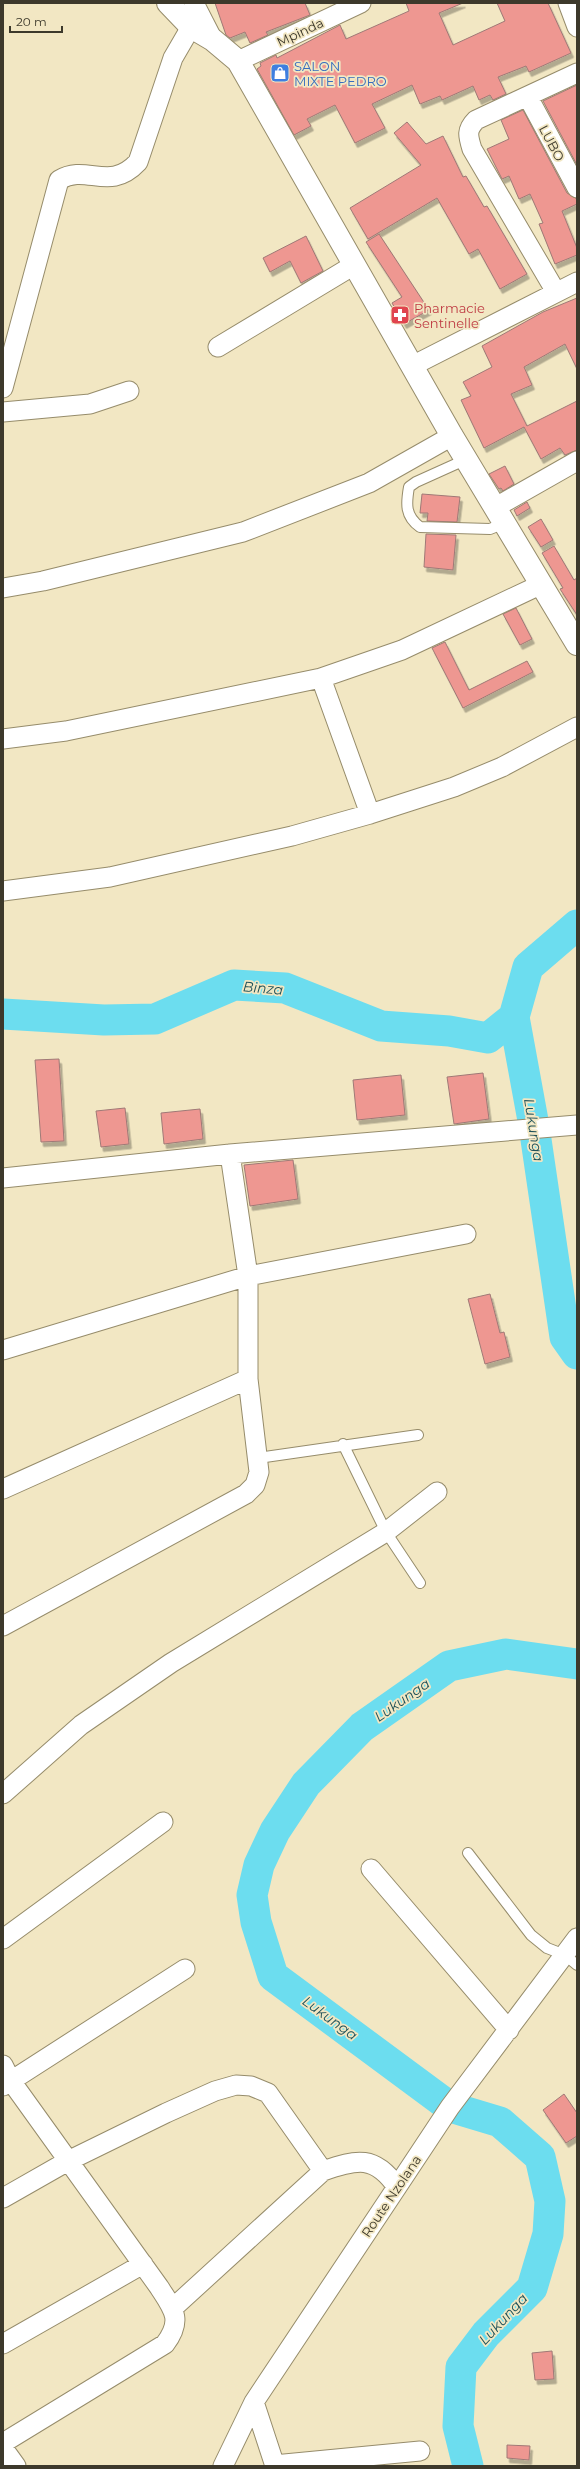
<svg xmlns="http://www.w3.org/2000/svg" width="580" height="2469" font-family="Montserrat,sans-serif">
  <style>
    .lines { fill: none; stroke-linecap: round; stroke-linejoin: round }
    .river { stroke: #6cddef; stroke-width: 31 }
    .building { fill: #ee9791; stroke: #9f7976; filter: url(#shadow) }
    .service-casing { stroke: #968c6b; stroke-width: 12 }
    .minor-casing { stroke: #968c6b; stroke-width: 21 }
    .tertiary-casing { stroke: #968c6b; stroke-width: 24 }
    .service { stroke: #fff; stroke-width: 10 }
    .minor { stroke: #fff; stroke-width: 19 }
    .tertiary { stroke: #fff; stroke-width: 22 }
    .labels { text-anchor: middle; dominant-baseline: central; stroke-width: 3.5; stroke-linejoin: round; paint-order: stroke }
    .street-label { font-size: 13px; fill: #3d392b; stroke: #f2e7c3 }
    .shop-label { font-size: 13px; fill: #366cbe; stroke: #f2e7c3; text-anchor: start }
    .health-label { font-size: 13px; fill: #be3a42; stroke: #f2e7c3; text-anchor: start }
    .water-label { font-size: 14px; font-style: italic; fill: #1e5058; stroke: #f2e7c3 }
  </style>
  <defs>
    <filter id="shadow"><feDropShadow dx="2.5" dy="4.5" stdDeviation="0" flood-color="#0004"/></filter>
  </defs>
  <rect width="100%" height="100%" fill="#f2e7c3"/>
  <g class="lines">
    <path class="river" d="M577,925L528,967L514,1017L534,1126L565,1337L577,1354
      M3,1014L104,1020L155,1019L234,985L285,988L381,1026L449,1031L488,1038L514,1017
      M468,2466L458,2426L461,2367L486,2334L532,2288L548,2234L550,2201L540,2157L500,2122L450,2107L273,1976L256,1922L252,1895L259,1865L275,1831L306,1784L362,1727L449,1666L506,1654L577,1664"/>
  </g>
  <path class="building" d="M215,3H305L310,15L266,32L268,35L250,43L245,32L230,38L226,35Z
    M406,3H463L439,13L453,45L505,21L497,3H548L571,53L529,72L526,66L498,77L506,94L493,100L490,95L479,100L473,86L442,100L440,96L420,104L412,85L372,104L385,128L355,143L335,105L307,119L311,126L294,135L257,69L261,66L260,63L276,55L277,58L340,25L346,39L409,11Z
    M577,85V165L543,101Z
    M523,110L567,193L577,199V204L562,211L577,248V255L555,264L539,224L543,223L530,194L519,199L509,176L502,179L487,149L509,139L501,120Z
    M407,122L426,144L443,136L463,177L466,176L484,207L487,206L527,274L500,289L478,249L469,254L437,198L368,239L350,208L421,165L394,133Z
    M379,234L429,310L404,324L392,303L402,297L366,242Z
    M306,236L323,271L301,283L290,261L270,272L263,258Z
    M577,298V369L565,344L524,367L532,385L511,394L527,426L577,401V450L565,455L560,448L541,459L524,427L484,448L461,400L471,396L463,382L492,367L482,346L543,312Z
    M505,466L514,484L503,491L501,488L499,489L489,474Z
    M422,494L460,497L457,522L427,521L428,513H420Z
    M527,502L530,508L517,516L514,510Z
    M541,519L553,540L541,547L528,527Z
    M426,534L456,535L453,570L424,567Z
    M554,546L574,580L577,578V615L560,589L563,588L542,553Z
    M516,608L532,639L520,645L503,614Z
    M445,642L469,690L527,661L533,672L463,708L432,648Z
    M59,1059L64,1141L41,1142L35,1060Z
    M483,1073L489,1119L454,1124L447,1077Z
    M401,1075L405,1115L357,1120L353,1080Z
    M125,1108L129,1144L101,1147L96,1111Z
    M200,1109L203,1139L164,1144L161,1113Z
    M293,1160L298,1199L250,1206L244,1165Z
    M490,1294L500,1333L504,1332L510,1357L485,1364L468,1299Z
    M564,2094L577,2113V2136L566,2143L543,2110Z
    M552,2351L554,2379L535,2380L532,2353Z
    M507,2445L530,2446L529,2460L507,2458Z"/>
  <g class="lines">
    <g class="service-casing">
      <path id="service" d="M467,459L416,482L409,487C406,504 405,516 420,527L490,529L505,523
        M343,1444L386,1532L420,1583
        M258,1458L418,1435
        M468,1853L531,1935L547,1948L565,1955L577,1965"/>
    </g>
    <g class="minor-casing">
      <path id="minor" d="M194,3L213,40
        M568,3L577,27
        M238,61L361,3
        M528,97L577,188
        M556,292L472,149C468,136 466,130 476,120L577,73
        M218,347L354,265
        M412,366L577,282
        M3,388L59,180C87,163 109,193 138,162L173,58L191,27
        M3,412L90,404L129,391
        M496,507L577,461
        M3,588L43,581L243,532L369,483L452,436
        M321,678L370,814
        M3,739L66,731L321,678L402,650L542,584
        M3,891L110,877L292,836L370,814L454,787L502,767L577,727
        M3,1178L230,1154L577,1125
        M3,1350L248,1276L466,1234
        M3,1489L248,1379
        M3,1626L246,1494L255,1485L259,1472L248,1379V1276L230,1154
        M3,1794L81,1725L171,1663L386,1532L437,1492
        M371,1869L509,2030
        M3,1939L163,1822
        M3,2065L11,2081L159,2287C174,2310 183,2320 165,2344L3,2443
        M3,2086L185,1969
        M3,2198L68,2161L166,2113L215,2091L236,2085L251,2086L268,2093L323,2171
        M173,2308L323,2171C357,2159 375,2155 397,2187
        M3,2344L143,2264
        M254,2402L275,2466
        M3,2448L16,2466
        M274,2465L420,2451
        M223,2466L254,2402L397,2187L450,2107L577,1938"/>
    </g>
    <g class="tertiary-casing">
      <path id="tertiary" d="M168,3L191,27L213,40L238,61L452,436L577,644"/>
    </g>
    <use href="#service" class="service"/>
    <use href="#minor" class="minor"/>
    <use href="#tertiary" class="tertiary"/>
  </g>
  <defs>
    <g id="shop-square" transform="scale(1)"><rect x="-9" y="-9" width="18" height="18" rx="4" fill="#3f7fe0" stroke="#f2e7c3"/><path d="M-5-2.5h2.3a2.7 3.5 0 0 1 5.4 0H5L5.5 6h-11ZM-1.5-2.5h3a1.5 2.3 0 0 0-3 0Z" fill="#fff"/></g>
    <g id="pharmacy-square" transform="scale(1)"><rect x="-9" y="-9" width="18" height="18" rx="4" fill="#e0444e" stroke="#f2e7c3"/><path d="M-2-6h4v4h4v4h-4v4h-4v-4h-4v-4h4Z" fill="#fff"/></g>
  </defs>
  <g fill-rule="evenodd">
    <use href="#shop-square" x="280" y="73"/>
    <use href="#pharmacy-square" x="400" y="315"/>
  </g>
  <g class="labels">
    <g class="street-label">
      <text transform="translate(300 32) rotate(-25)">Mpinda</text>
      <text transform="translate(552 143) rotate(62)">LUBO</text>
      <text transform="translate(391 2196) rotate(-56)">Route Nzolana</text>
    </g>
    <g class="shop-label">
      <text x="294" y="66">SALON<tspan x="294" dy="15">MIXTE PEDRO</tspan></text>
    </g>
    <g class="health-label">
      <text x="414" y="308">Pharmacie<tspan x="414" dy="15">Sentinelle</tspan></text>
    </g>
    <g class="water-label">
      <text transform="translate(263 988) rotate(5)">Binza</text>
      <text transform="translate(534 1130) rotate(81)">Lukunga</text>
      <text transform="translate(402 1700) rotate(-35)">Lukunga</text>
      <text transform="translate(330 2018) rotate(36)">Lukunga</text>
      <text transform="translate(503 2319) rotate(-47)">Lukunga</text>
    </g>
  </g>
  <rect width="580" height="2469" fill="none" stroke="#3d392b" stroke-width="8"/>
  <path d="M10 26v6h52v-6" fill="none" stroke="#3d392b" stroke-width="2"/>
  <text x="16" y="26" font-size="12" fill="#3d392b" stroke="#f2e7c3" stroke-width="3" paint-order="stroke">20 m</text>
</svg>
